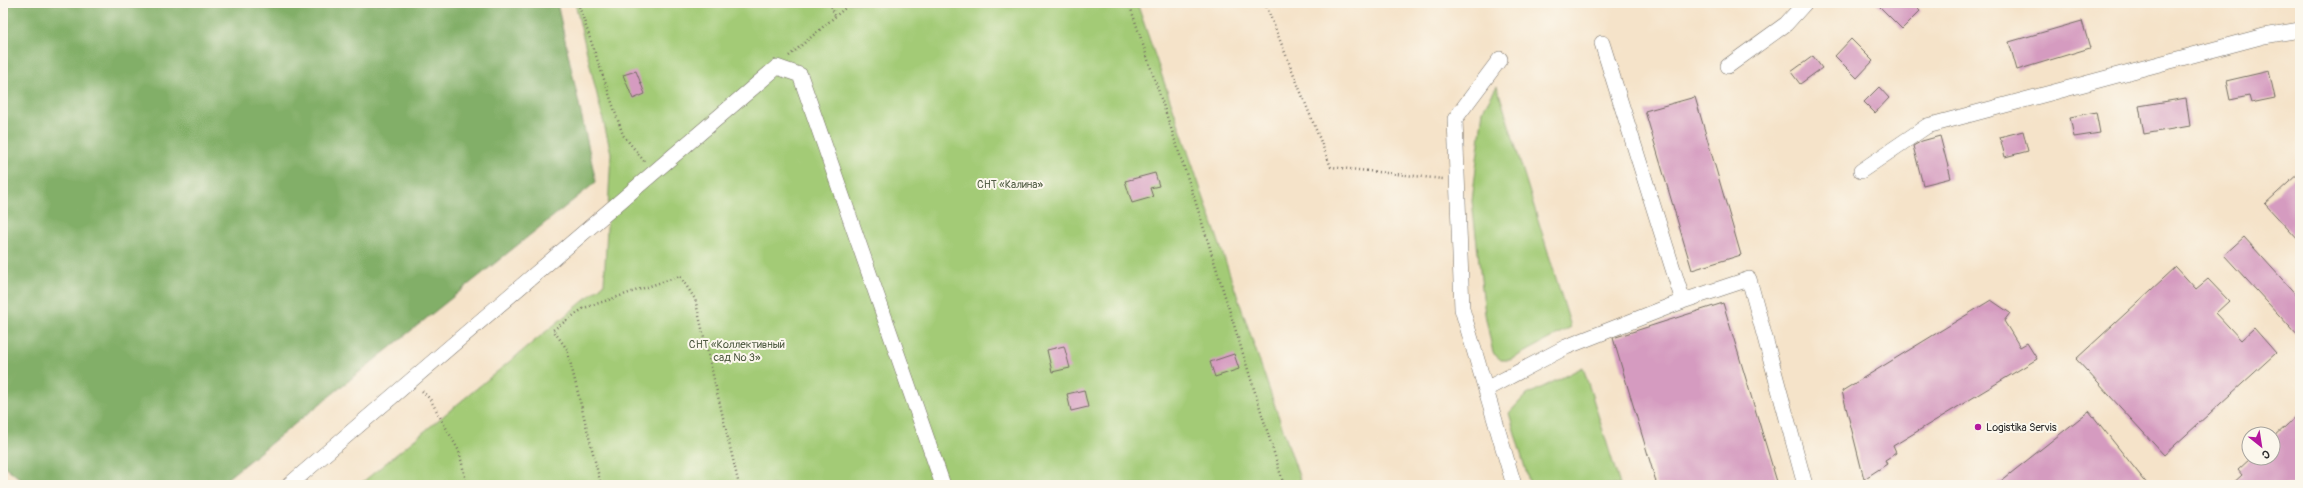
<svg xmlns="http://www.w3.org/2000/svg" width="2303" height="488" font-family="Pangolin,sans-serif">
  <style>
    .green { fill: #a3cb76; stroke: #677b50 }
    .forest { fill: #82af67; stroke: #566d49 }
    .building { fill: #d59bc0 }
    .lines { fill: none; stroke-linecap: round; stroke-linejoin: round }
    .minor-casing { stroke: #726b62; stroke-width: 16 }
    .path { stroke: #726b62; stroke-width: 2.5; stroke-dasharray: 1 3; stroke-linecap: butt }
    .minor { stroke: #fff; stroke-width: 15 }
    .poi-dot { fill: #b5179e; stroke: #fbf7ec; stroke-width: 1.5 }
    .labels { text-anchor: middle; dominant-baseline: central; stroke-width: 4; stroke-linejoin: round; paint-order: stroke }
    .park-label { font-size: 11px; fill: #4f5b42; stroke: #fbf7ec }
    .poi-label { font-size: 11px; fill: #2b2b2b; stroke: #fbf7ec; text-anchor: start }
  </style>
  <rect width="100%" height="100%" fill="#fbf7ec"/>
  <filter id="ink" filterUnits="userSpaceOnUse"><feTurbulence type="fractalNoise" baseFrequency=".025" numOctaves="2"/><feDisplacementMap in="SourceGraphic" scale="8" xChannelSelector="R" yChannelSelector="G"/><feConvolveMatrix kernelMatrix="1 2 1 2 8 2 1 2 1" color-interpolation-filters="sRGB"/></filter>
  <filter id="wash" filterUnits="userSpaceOnUse"><feTurbulence type="fractalNoise" baseFrequency=".012" numOctaves="4" result="noise"/><feDisplacementMap in="SourceGraphic" scale="16" xChannelSelector="R" yChannelSelector="G"/><feGaussianBlur stdDeviation="0.9" result="paint"/><feColorMatrix in="noise" values="0 0 0 0 0 0 0 0 0 0 0 0 0 0 0 0 0 1.4 0 .05"/><feComposite in="paint" operator="in"/></filter>
  <g filter="url(#wash)">
    <rect width="100%" height="100%" fill="#f5e3c9"/>
    <path class="green" d="M575,3H1137L1302,485H359L604,284L611,153Z
      M1497,86L1571,327L1510,360H1501L1493,353L1485,314L1472,201L1483,110Z
      M1583,367L1620,485H1530L1509,413L1525,396Z"/>
    <path class="forest" d="M3,3H557L596,182L219,485H28L3,465Z"/>
    <g id="blocks">
      <path class="building" d="M1876,3H1912L1920,11L1902,29Z
        M2082,21L2090,48L2017,70L2009,42Z
        M1851,39L1873,61L1857,78L1835,56Z
        M1813,56L1822,68L1800,84L1791,72Z
        M636,71L645,94L633,99L623,75Z
        M2269,71L2275,98L2251,103L2249,96L2230,100L2226,81Z
        M1879,87L1889,98L1875,113L1864,102Z
        M1695,97L1741,255L1692,270L1645,111Z
        M2186,98L2190,126L2144,134L2139,106Z
        M2096,112L2100,133L2074,137L2070,117Z
        M2023,131L2028,151L2005,157L2000,137Z
        M1940,136L1951,178L1923,185L1913,146L1922,141Z
        M2300,172V242L2265,204Z
        M1155,173L1159,186L1150,188L1153,197L1132,203L1125,181Z
        M2244,237L2300,299V338L2224,255Z
        M2176,267L2196,289L2208,279L2229,301L2216,313L2241,340L2254,328L2276,353L2164,455L2076,359Z
        M1991,300L2010,313L2004,321L2020,347L2027,343L2037,359L1893,446L1896,453L1885,460L1887,464L1864,479L1842,391Z
        M1723,303L1778,485H1657L1613,338Z
        M1064,346L1070,368L1052,372L1047,350Z
        M1234,354L1239,369L1215,377L1210,362Z
        M1084,390L1088,407L1071,411L1067,394Z
        M2089,411L2148,485H1996Z
        M2300,413V485H2231L2242,475L2238,470L2251,458H2273V438Z"/>
    </g>
  </g>
  <g filter="url(#ink)">
    <use href="#blocks" fill-opacity="0" stroke="#726b62" stroke-width="1"/>
    <g class="lines">
      <g class="minor-casing">
        <path id="minor" d="M1602,43L1683,301L1749,279L1805,485
          M1500,59L1455,119L1462,309L1514,485
          M1728,66L1786,24L1805,3
          M1861,171L1927,126L2264,36L2300,30
          M1486,389L1566,347L1683,301
          M289,485L777,67L800,75L943,485"/>
      </g>
      <path class="path" d="M578,3L623,135L644,161
        M830,3L835,16
        M1129,3L1194,197L1284,485
        M1265,3L1331,167L1443,179
        M789,56L851,3
        M422,391L430,399L459,451L467,485
        M601,485L567,349L553,330L584,308L680,276L695,299L739,485"/>
      <use href="#minor" class="minor"/>
    </g>
  </g>
  <circle class="poi-dot" cx="1978" cy="427" r="4"/>
  <g class="labels">
    <g class="park-label">
      <text x="1010" y="184">СНТ «Калина»</text>
      <text x="737" y="344">СНТ «Коллективный<tspan x="737" dy="13">сад № 3»</tspan></text>
    </g>
    <g class="poi-label">
      <text x="1986" y="427">Logistika Servis</text>
    </g>
  </g>
  <rect width="2303" height="488" fill="none" stroke="#fbf7ec" stroke-width="16"/>
  <g transform="translate(2261 446) rotate(150)"><circle r="19" fill="#fbf7ec" stroke="#a8a59f"/>
  <path d="M0-3L7 15L0 10L-7 15Z" fill="#b5179e"/>
  <text y="-6" font-size="11" font-weight="bold" text-anchor="middle" fill="#2b2b2b">С</text>
  </g>
</svg>
